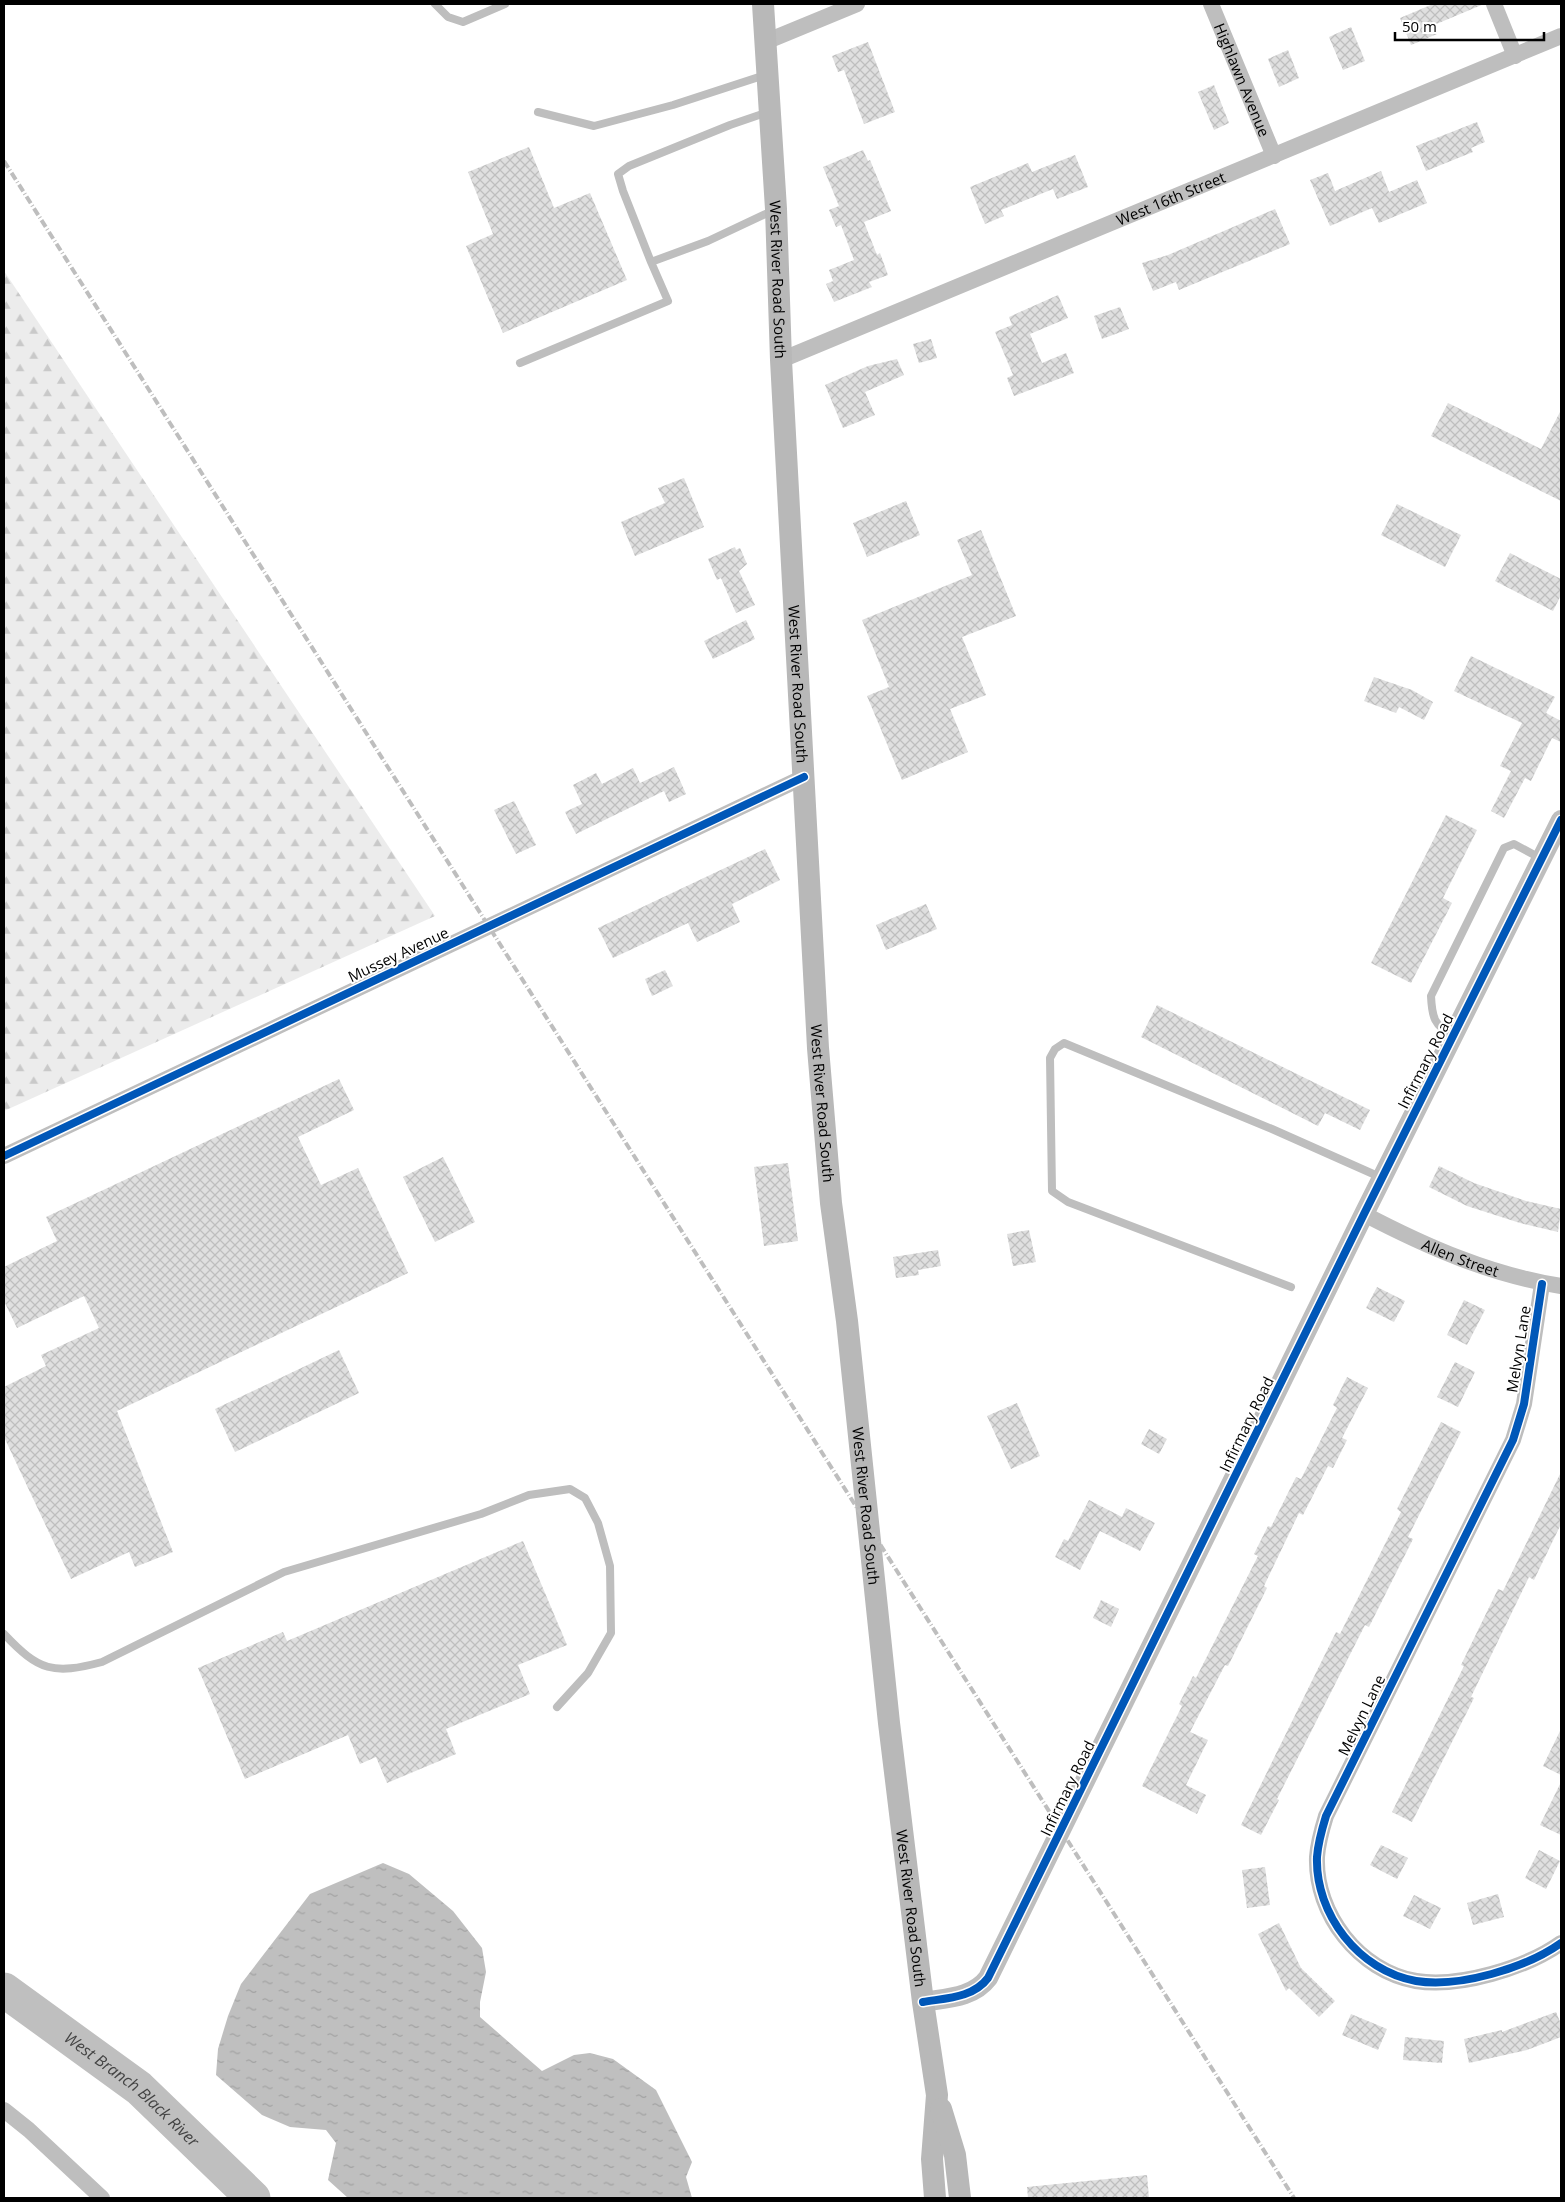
<svg xmlns="http://www.w3.org/2000/svg" width="1565" height="2202" font-family="'Open Sans',sans-serif">
  <style>
    .forest { fill: url(#forest-firs) }
    .water { fill: url(#water-ripples) }
    .lines { fill: none; stroke-linecap: round; stroke-linejoin: round }
    .river { stroke: #bfbfbf; stroke-width: 35 }
    .building { fill: url(#building-cross-hatch) }
    .service { stroke: #bebebe; stroke-width: 8 }
    .minor { stroke: #bebebe; stroke-width: 16 }
    .tertiary { stroke: #bebebe; stroke-width: 20 }
    .secondary { stroke: #b8b8b8; stroke-width: 22 }
    .rail { stroke: #bebebe; stroke-width: 4; stroke-dasharray: 8 2.5 1 2.5; stroke-linecap: butt }
    .cycleway-casing { stroke: #fff; stroke-width: 11 }
    .cycleway { stroke: #0057b8; stroke-width: 8 }
    .labels { text-anchor: middle; dominant-baseline: central; stroke-width: 4; stroke-linejoin: round; paint-order: stroke }
    .street-label { font-size: 15px; fill: #000; stroke: #fff }
    .water-label { font-size: 16px; font-style: italic; fill: #444; stroke: #fff }
  </style>
  <defs>
    <pattern id="forest-firs" width="22" height="20" patternUnits="userSpaceOnUse" patternTransform="scale(1.25)"><rect width="22" height="20" fill="#ececec"/><path d="M5 1l3.5 6h-7zM16 11l3.5 6h-7z" fill="#c9c9c9"/></pattern>
    <pattern id="water-ripples" width="26" height="14" patternUnits="userSpaceOnUse" patternTransform="scale(1.25)"><rect width="26" height="14" fill="#bfbfbf"/><path d="M2 4q2-2 4 0t4 0M15 11q2-2 4 0t4 0" fill="none" stroke="#a2a2a2"/></pattern>
    <pattern id="building-cross-hatch" width="8" height="8" patternUnits="userSpaceOnUse" patternTransform="scale(1.25)"><rect width="8" height="8" fill="#dfdfdf"/><path d="M0 0l8 8M0 8l8-8" fill="none" stroke="#bebebe"/></pattern>
  </defs>
  <rect width="100%" height="100%" fill="#fff"/>
  <path class="forest" d="M4,271L435,916L4,1111Z"/>
  <path class="water" d="M383,1863L409,1874L453,1911L482,1948L486,1972L480,2002V2017L542,2071L574,2055L590,2053L613,2059L656,2090L692,2162L686,2177L692,2198H348L328,2180L336,2143L326,2130L290,2127L262,2115L216,2075L218,2049L228,2016L241,1984L310,1894Z"/>
  <g class="lines">
    <path class="river" id="s1" d="M4,1990L139,2088L253,2198"/>
  </g>
  <path class="building" d="M1433,4H1484L1434,25L1437,34L1411,45L1400,18Z
    M1351,27L1365,61L1343,70L1329,37Z
    M868,42L895,112L864,124L844,70L838,72L832,56Z
    M1288,50L1299,78L1279,87L1268,59Z
    M1214,85L1229,123L1214,130L1198,92Z
    M1477,122L1485,142L1471,148L1473,152L1426,171L1416,146Z
    M529,147L554,208L590,193L627,280L503,333L466,246L493,234L468,172Z
    M863,150L868,161L870,160L891,211L864,222L877,255L880,253L888,275L869,282L872,287L834,302L826,284L833,281L829,270L854,260L841,225L836,227L829,210L839,206L823,167Z
    M1075,155L1088,187L1057,199L1053,189L1001,210L1004,216L985,224L970,187L1028,163L1032,172Z
    M1381,171L1389,192L1417,180L1427,203L1379,223L1372,208L1330,226L1310,180L1328,173L1335,191Z
    M1275,209L1290,244L1179,290L1176,282L1153,291L1142,263L1168,255Z
    M1058,295L1068,318L1030,334L1042,363L1066,353L1074,373L1014,396L1007,378L1013,375L995,332L1012,325L1009,317Z
    M1120,307L1129,329L1102,339L1094,316Z
    M931,339L937,358L919,363L913,344Z
    M897,359L904,375L865,392L875,415L843,428L825,385L868,366Z
    M1448,403L1541,449L1561,410V501L1431,436Z
    M684,478L704,527L635,556L621,522L665,503L658,488Z
    M906,501L920,535L867,557L853,523Z
    M1397,504L1461,535L1445,567L1381,535Z
    M981,530L1016,616L962,637L986,695L950,709L968,752L902,780L867,696L889,687L862,620L972,575L957,540Z
    M735,547L736,550L740,548L747,564L739,571L755,605L736,613L721,578L717,580L708,559Z
    M1510,553L1561,579V595L1553,611L1495,581Z
    M746,620L755,639L713,659L704,641Z
    M1471,656L1555,697L1546,713L1561,721V742L1552,738L1531,781L1525,778L1504,818L1491,811L1511,771L1500,766L1522,723L1454,691Z
    M1374,677L1412,690L1433,702L1424,720L1399,707L1396,713L1364,701Z
    M674,767L686,794L669,802L664,791L576,834L565,812L582,804L573,785L596,773L602,784L633,768L640,783Z
    M514,801L536,845L516,854L494,810Z
    M1446,815L1477,830L1443,898L1452,903L1411,983L1371,963Z
    M765,849L780,880L732,904L740,922L697,942L688,923L613,958L598,928Z
    M926,904L937,929L886,950L876,925Z
    M665,970L673,986L652,996L645,979Z
    M1157,1005L1370,1110L1360,1130L1325,1113L1318,1126L1141,1037Z
    M339,1079L354,1110L298,1137L321,1185L358,1168L408,1273L117,1411L173,1552L135,1567L129,1552L71,1579L4,1437V1387L46,1366L41,1355L99,1328L84,1296L17,1328L4,1301V1267L57,1241L46,1217Z
    M443,1157L475,1222L435,1242L403,1177Z
    M788,1163L798,1241L764,1246L754,1167Z
    M1439,1166L1474,1183L1526,1201L1561,1209L1558,1232L1520,1223L1467,1206L1429,1187Z
    M1029,1230L1036,1262L1013,1266L1007,1234Z
    M938,1250L941,1266L918,1270L919,1275L896,1278L893,1257Z
    M1377,1287L1405,1301L1394,1322L1366,1308Z
    M1464,1300L1485,1310L1467,1345L1447,1335Z
    M339,1350L359,1393L235,1452L215,1409Z
    M1455,1362L1475,1372L1458,1407L1437,1397Z
    M1347,1377L1368,1388L1342,1438L1347,1440L1333,1468L1328,1466L1303,1515L1299,1513L1264,1586L1267,1588L1228,1666L1225,1665L1190,1732L1208,1740L1186,1785L1206,1795L1197,1814L1142,1786L1182,1706L1179,1704L1193,1676L1196,1678L1258,1556L1254,1554L1268,1526L1271,1527L1296,1477L1301,1479L1337,1408L1333,1405Z
    M1017,1403L1040,1456L1011,1469L987,1416Z
    M1441,1422L1461,1432L1408,1537L1413,1539L1369,1627L1365,1625L1277,1799L1279,1800L1261,1835L1241,1825L1336,1632L1340,1634L1401,1512L1397,1509Z
    M1149,1429L1167,1439L1159,1454L1141,1444Z
    M1561,1472V1524L1534,1580L1529,1577L1471,1697L1474,1698L1412,1822L1392,1812L1464,1666L1461,1665L1498,1589L1503,1591Z
    M1089,1500L1122,1517L1126,1508L1155,1523L1140,1551L1100,1531L1080,1570L1055,1557L1064,1539L1068,1541Z
    M523,1541L567,1645L518,1665L530,1694L446,1729L456,1754L387,1783L376,1757L360,1764L348,1735L245,1779L198,1668L283,1632L287,1641Z
    M1101,1600L1119,1609L1111,1627L1093,1618Z
    M1561,1729V1775L1543,1766Z
    M1561,1782V1835L1540,1825Z
    M1381,1845L1408,1858L1397,1879L1370,1865Z
    M1539,1850L1560,1861L1546,1889L1525,1878Z
    M1265,1867L1270,1905L1247,1908L1242,1870Z
    M1498,1894L1504,1917L1473,1925L1467,1903Z
    M1414,1895L1441,1908L1430,1929L1403,1916Z
    M1279,1923L1301,1968L1335,2001L1319,2017L1289,1988L1286,1991L1258,1934Z
    M1556,2012L1561,2024V2037L1527,2050L1469,2063L1464,2039L1502,2030V2032Z
    M1351,2014L1387,2029L1378,2050L1342,2035Z
    M1405,2037L1444,2041L1442,2063L1403,2060Z
    M1147,2175L1149,2198H1028L1027,2187Z"/>
  <g class="lines">
    <path class="service" d="M435,4L448,17L463,22L505,4
      M538,112L594,126L673,105L765,75
      M651,262L623,191L618,174L629,166L730,125L768,112
      M520,363L668,301L651,262L708,241L774,210
      M1453,1035C1434,1026 1432,1017 1431,996L1504,848L1514,844L1540,858
      M1291,1287L1068,1202L1052,1191L1050,1058L1055,1049L1064,1043L1272,1129L1380,1177
      M4,1634C39,1671 53,1675 102,1662L284,1572L481,1514L529,1495L570,1489L585,1498L598,1523L610,1566L611,1633L588,1673L557,1707"/>
    <g class="minor">
      <path id="s2" d="M1211,4L1274,156"/>
      <path d="M1494,4L1515,56"/>
      <path d="M765,42L857,4"/>
      <path id="s3" d="M781,360L1561,36"/>
      <path d="M4,1156L804,777"/>
      <path id="s4" d="M1364,1214C1427,1247 1491,1275 1561,1286"/>
      <path d="M1542,1284L1524,1404L1513,1440L1326,1816C1322,1829 1318,1843 1317,1857C1315,1914 1359,1971 1416,1981C1459,1988 1526,1968 1561,1943"/>
      <path d="M4,2110L29,2130L102,2198"/>
    </g>
    <path class="tertiary" d="M923,2002C946,1998 973,1998 988,1978L1364,1214L1561,820"/>
    <g class="secondary">
      <path id="s5" d="M763,4L776,209L781,360L818,1048L831,1203L847,1321L889,1723L923,2002L937,2095L932,2159L935,2198"/>
      <path d="M941,2109L955,2155L960,2198"/>
    </g>
    <path class="rail" d="M4,161L1294,2198"/>
    <g class="cycleway-casing">
      <path id="cycleway" d="M4,1156L804,777
        M1542,1284L1524,1404L1513,1440L1326,1816C1322,1829 1318,1843 1317,1857C1315,1914 1359,1971 1416,1981C1459,1988 1526,1968 1561,1943
        M923,2002C946,1998 973,1998 988,1978L1364,1214L1561,820"/>
    </g>
    <use href="#cycleway" class="cycleway"/>
  </g>
  <g class="labels">
    <g class="street-label">
      <text stroke="none"><textPath href="#s2" startOffset="82">Highlawn Avenue</textPath></text>
      <text stroke="none"><textPath href="#s3" startOffset="422">West 16th Street</textPath></text>
      <text stroke="none"><textPath href="#s5" startOffset="276">West River Road South</textPath></text>
      <text stroke="none"><textPath href="#s5" startOffset="681">West River Road South</textPath></text>
      <text transform="translate(398 954) rotate(-25)">Mussey Avenue</text>
      <text transform="translate(1425 1061) rotate(-63)">Infirmary Road</text>
      <text stroke="none"><textPath href="#s5" startOffset="1101">West River Road South</textPath></text>
      <text stroke="none"><textPath href="#s4" startOffset="106">Allen Street</textPath></text>
      <text transform="translate(1518 1349) rotate(-81)">Melvyn Lane</text>
      <text transform="translate(1246 1424) rotate(-64)">Infirmary Road</text>
      <text stroke="none"><textPath href="#s5" startOffset="1506">West River Road South</textPath></text>
      <text transform="translate(1361 1715) rotate(-64)">Melvyn Lane</text>
      <text transform="translate(1067 1788) rotate(-64)">Infirmary Road</text>
      <text stroke="none"><textPath href="#s5" startOffset="1911">West River Road South</textPath></text>
    </g>
    <g class="water-label">
      <text stroke="none"><textPath href="#s1" startOffset="162">West Branch Black River</textPath></text>
    </g>
  </g>
  <rect width="1565" height="2202" fill="none" stroke="#000000" stroke-width="10"/>
  <path d="M1395 32v8h149v-8" fill="none" stroke="#000000" stroke-width="2.5"/>
  <text x="1402" y="32" font-size="15" fill="#000000" stroke="#ffffff" stroke-width="4" paint-order="stroke">50 m</text>
</svg>
